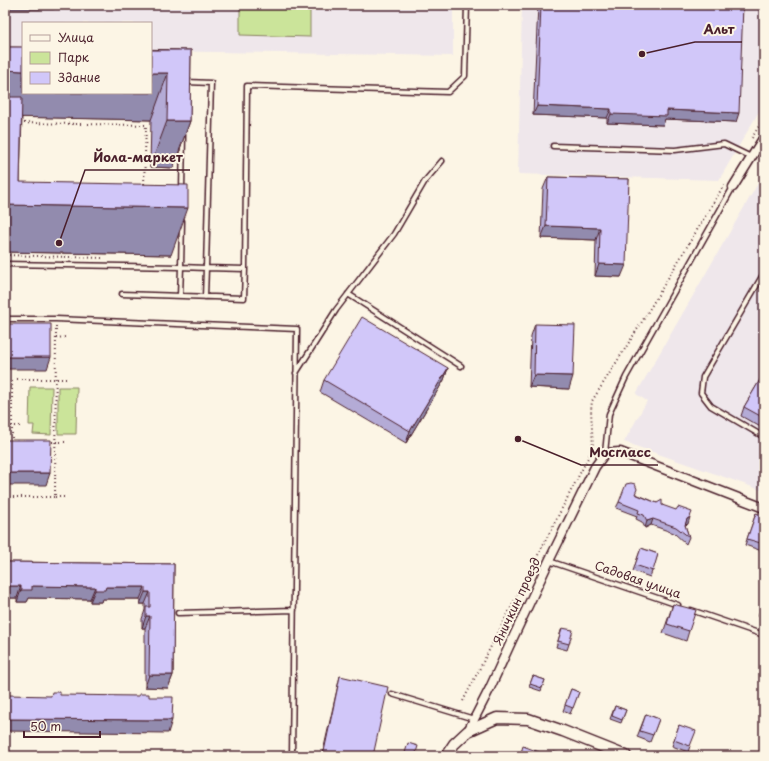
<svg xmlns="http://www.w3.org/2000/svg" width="769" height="761" font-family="'Playpen Sans',sans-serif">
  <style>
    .built { fill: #efe7eb }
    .green { fill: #cbe49a; stroke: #8a8262 }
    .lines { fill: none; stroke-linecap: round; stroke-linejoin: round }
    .service-casing { stroke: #4a1f2b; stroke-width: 7 }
    .minor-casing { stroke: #4a1f2b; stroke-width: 11 }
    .tertiary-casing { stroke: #4a1f2b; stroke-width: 13 }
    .path { stroke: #4a1f2b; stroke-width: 2; stroke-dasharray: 1 3; stroke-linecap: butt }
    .service { stroke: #fcf5e5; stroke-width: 4 }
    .minor { stroke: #fcf5e5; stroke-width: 8 }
    .tertiary { stroke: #fcf5e5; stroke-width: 10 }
    .wall { fill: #b4abd6; stroke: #4a1f2b }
    .shaded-wall { fill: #928bae; stroke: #4a1f2b }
    .building { fill: #d1c7f9; stroke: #4a1f2b }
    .labels { text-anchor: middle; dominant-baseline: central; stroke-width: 4; stroke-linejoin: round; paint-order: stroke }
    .street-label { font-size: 12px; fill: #4a1f2b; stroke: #fcf5e5 }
    .leader { fill: none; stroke: #4a1f2b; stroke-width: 1.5 }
    .callout-dot { fill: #4a1f2b; stroke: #fcf5e5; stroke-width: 1.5 }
    .callout-label { font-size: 13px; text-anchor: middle; font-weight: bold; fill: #4a1f2b; stroke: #fcf5e5; stroke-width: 4; stroke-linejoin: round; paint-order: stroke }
  </style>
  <rect width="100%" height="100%" fill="#fcf5e5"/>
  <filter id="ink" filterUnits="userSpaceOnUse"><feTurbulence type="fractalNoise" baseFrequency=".025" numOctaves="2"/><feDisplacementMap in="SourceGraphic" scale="8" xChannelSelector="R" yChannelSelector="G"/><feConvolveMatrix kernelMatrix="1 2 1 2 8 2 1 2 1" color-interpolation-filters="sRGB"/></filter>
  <g filter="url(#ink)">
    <path class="built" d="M5,5H453V56L151,51V23H23V49L5,48Z
      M522,5H764V103L719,180L518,174Z
      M764,173V491L624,442L647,401L636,394Z"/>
    <path class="green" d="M240,5H310V37L240,35Z
      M30,387H52L51,435L33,434L34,425H29Z
      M58,387H77L76,434H58Z"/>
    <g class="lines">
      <g class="service-casing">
        <path id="service" d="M553,146L675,150L724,144L751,157
          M182,190L183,135
          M5,264L181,267L182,221
          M764,273L703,377L701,393L711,406L764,437
          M122,294L244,298L245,269
          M348,294L461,366
          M180,296L181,267L206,268L211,83L187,82
          M205,297L206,268L245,269L247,86L448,92L465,76L467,5
          M5,319H56L297,329L292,756
          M296,373L336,310L394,234L425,181L442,161
          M605,453L609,414L626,377L733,187
          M549,561L678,605
          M691,610L764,635
          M178,613L294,610
          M392,694L474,719"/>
      </g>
      <g class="minor-casing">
        <path id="minor" d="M733,187L764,137
          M468,731L490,688L512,640L549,561L595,467L605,453L620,452L764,508"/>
      </g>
      <g class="tertiary-casing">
        <path id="tertiary" d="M446,756L454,744L468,731L497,718L528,719L563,731L626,756"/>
      </g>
      <path class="path" d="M20,123L146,125L144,185
        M752,138L764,117
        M5,255L102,258
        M56,338L66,337
        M11,426H22
        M12,442V379H66
        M48,442H65
        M5,497H55L56,326
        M55,497H65
        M463,701L593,448L591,410L592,401L640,325L724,185"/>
      <use href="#service" class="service"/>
      <use href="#minor" class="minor"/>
      <use href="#tertiary" class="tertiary"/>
    </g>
    <path class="wall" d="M538,5H743L736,122L665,119L663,125L607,123V118L533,115Z
      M5,47L191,50L190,121L173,168L150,167L151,120L22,117L20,182L171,255L5,252Z
      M548,177L629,179L621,277L595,276L596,240L541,238L543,189Z
      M535,324L569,389L529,387L531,336Z
      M448,368L444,380L406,443L320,392L324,380Z
      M764,373V429L741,416L744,407Z
      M636,494L662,505L688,524L685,525L689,537L686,544L674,533L651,525L645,528L642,522L636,519L637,516L616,508L619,502Z
      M756,513L764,544L762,551L745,545Z
      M641,548L658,554L650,577L633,571Z
      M5,562L174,564L173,675L168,688L145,687V628H142V619L145,610V604H140V599H102L101,602H90V599L29,598L27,602H17V598H5Z
      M764,598V618L758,616Z
      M673,604L689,631L686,641L663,633Z
      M562,628L569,644L567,650L556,647Z
      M340,676L373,756H322Z
      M533,676L545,680L541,691L529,687Z
      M571,689L579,692L570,714L563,711Z
      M615,706L626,710L621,723L610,719Z
      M646,714L659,719L650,742L637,737Z
      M679,725L690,746L688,752L672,746Z"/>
    <path class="shaded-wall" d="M5,5H56L54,9H5Z
      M5,70L23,71V93H151V73H168L151,120L5,117Z
      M537,106L611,109L607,118L533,115Z
      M667,110L739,113L736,122L665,119L663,125L607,123L611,114Z
      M167,121H190L173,168L150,167Z
      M5,205L188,208L171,255L5,252Z
      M546,226L600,228L596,240L541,238Z
      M599,264L626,265L621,277L595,276Z
      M6,357H51L47,369H5Z
      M448,368L444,380L406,443L410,431Z
      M534,375L573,376L569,389L529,387Z
      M5,473H50L46,485H5Z
      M690,517L688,524L685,525L687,519Z
      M653,519L651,525L645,528L647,521Z
      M5,586H21L17,598H5Z
      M32,586L95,587L90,599L29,598L27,602H17L21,590Z
      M106,587H145L140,599H102L101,602H90L95,590Z
      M145,592H150L145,604H140Z
      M146,616H150L145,628H142Z
      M5,653H9L5,663Z
      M149,675H173L168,688L145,687Z
      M5,719L172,720L168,733L5,731Z"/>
    <path class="building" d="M541,5H743L739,113L667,110V116L611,114V109L537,106Z
      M5,47H23V71L5,70Z
      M151,50H191L190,121H167L168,73H151Z
      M5,97H22L20,182L188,185V208L5,205Z
      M548,177L629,179L626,265L599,264L600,228L546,226Z
      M362,317L448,368L410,431L324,380Z
      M5,324H51V357H6L5,440H51L50,473H5Z
      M535,324L575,325L573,376L534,375Z
      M764,373V418L744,407Z
      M631,483L635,484L637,489L635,494L657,503L662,500V505L676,510L678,507L692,512L690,517L687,519L685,525L689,537L676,527L653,519L647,521L644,515L638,513L639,510L619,502L626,484Z
      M756,513L764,516V544L747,539Z
      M641,548L658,554L653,571L635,565Z
      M5,562L174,564L173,675H149L150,616H146V607H150V592H145V587H106L105,590H95V587L32,586V590H21V586H5Z
      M764,599V611L760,609Z
      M673,604L696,610L689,631L667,624Z
      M562,628L573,630L569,644L558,641Z
      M5,644H9V653H5V656Z
      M340,676L388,687L373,756H323Z
      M533,676L545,680L542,688L530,684Z
      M571,689L579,692L573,708L565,705Z
      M5,691H9L8,695L51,696L52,692H60V695L139,696V694H149V697H173L172,720L5,719Z
      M615,706L626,710L622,720L612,716Z
      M646,714L659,719L653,735L640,731Z
      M679,725L696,731L690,746L674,740Z
      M408,743L418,746L415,756H404Z
      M523,746L539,752L538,756H520Z
      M554,752L568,756H553Z
      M745,754L751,756H744Z"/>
  </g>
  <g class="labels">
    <g class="street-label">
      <text transform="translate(638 579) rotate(19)">Садовая улица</text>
      <text transform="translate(516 601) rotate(-65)">Яничкин проезд</text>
    </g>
  </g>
  <path class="leader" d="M642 54L695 42H742M59 243L85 170H190M518 439L581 465H658"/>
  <g class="callout-dot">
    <circle cx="642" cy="54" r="4"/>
    <circle cx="59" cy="243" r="4"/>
    <circle cx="518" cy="439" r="4"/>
  </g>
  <g class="callout-label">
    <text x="719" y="34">Альт</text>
    <text x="138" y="162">Йола-маркет</text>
    <text x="620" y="457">Мосгласс</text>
  </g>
  <rect width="769" height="761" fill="none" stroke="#fcf5e5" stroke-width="20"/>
  <rect x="10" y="10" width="749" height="741" fill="none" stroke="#4a1f2b" stroke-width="1.5" filter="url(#ink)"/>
  <rect x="22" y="22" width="130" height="72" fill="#fcf5e5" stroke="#b59f9b"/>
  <rect x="30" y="35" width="20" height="6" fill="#fcf5e5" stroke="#b59f9b"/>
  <text x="58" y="42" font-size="12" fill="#4a1f2b">Улица</text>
  <rect x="30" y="52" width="20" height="12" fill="#cbe49a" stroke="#b59f9b"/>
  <text x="58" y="62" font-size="12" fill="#4a1f2b">Парк</text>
  <rect x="30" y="72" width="20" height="12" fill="#d1c7f9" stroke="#b59f9b"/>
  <text x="58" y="82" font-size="12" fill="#4a1f2b">Здание</text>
  <path d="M24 731v6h76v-6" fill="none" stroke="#4a1f2b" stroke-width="2"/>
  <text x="30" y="731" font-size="12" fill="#4a1f2b" stroke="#fcf5e5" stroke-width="3" paint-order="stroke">50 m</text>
</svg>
